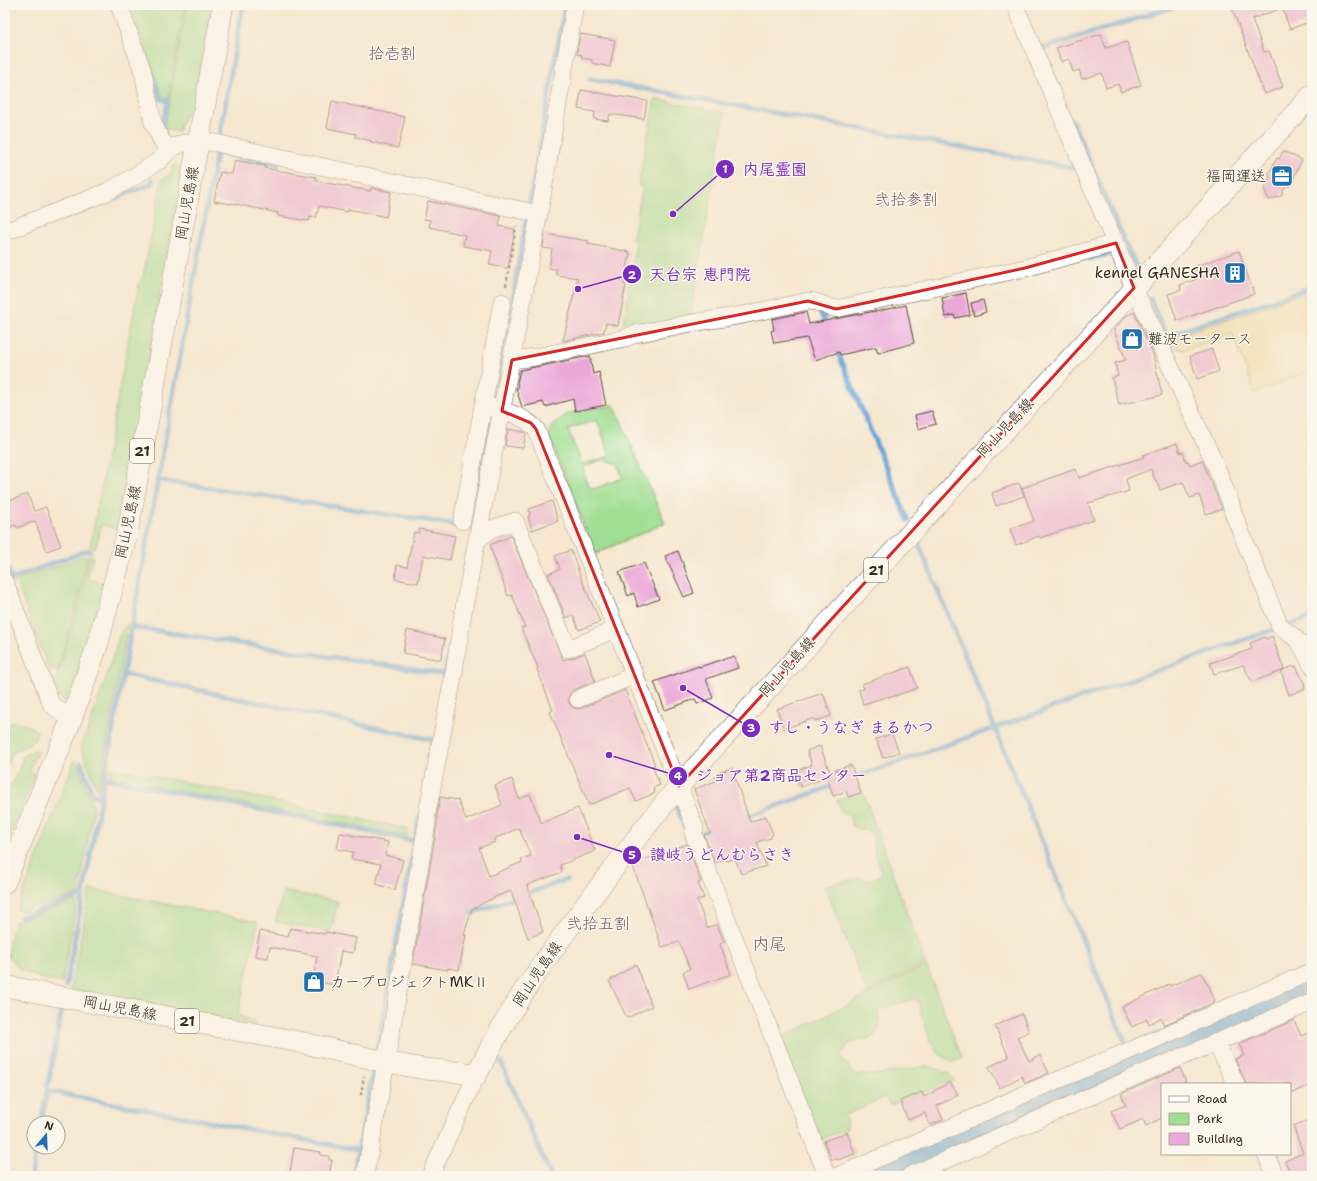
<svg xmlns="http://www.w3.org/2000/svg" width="1317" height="1181" font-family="'Shantell Sans','Klee One',sans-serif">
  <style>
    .green { fill: #9fde93; stroke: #6d8458; fill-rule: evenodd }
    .sand { fill: #eeda9e; stroke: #94825e }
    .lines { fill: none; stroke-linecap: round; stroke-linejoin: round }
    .stream { stroke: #62a3d5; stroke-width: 5 }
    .river { stroke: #62a3d5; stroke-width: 30 }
    .building { fill: #eba9da; fill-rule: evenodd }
    .minor-casing { stroke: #574639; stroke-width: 18 }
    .major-casing { stroke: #574639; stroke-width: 22 }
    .path { stroke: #574639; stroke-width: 2.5; stroke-dasharray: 3 3; stroke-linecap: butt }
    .minor { stroke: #fff; stroke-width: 17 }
    .major { stroke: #fff; stroke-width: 21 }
    .marked { fill: none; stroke: #d62828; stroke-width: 3; stroke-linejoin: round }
    .labels { text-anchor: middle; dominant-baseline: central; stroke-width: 3; stroke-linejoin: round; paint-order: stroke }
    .shield { fill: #fbf7ec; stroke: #75685c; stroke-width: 1 }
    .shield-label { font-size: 14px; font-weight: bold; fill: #3b2a1e }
    .poi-label { font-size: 15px; fill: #3b2a1e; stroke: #fbf7ec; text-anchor: end }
    .street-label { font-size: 15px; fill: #3b2a1e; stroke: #fbf7ec }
    .neighbourhood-label { font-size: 16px; fill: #795660; stroke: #fbf7ec }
    .quarter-label { font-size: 17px; fill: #795660; stroke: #fbf7ec }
    .leader { fill: none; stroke: #7b2cbf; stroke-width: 1.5 }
    .callout-dot { fill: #7b2cbf; stroke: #fbf7ec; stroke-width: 1.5 }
    .mark-label { font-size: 12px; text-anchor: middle; font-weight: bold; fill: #fff }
    .callout-label { font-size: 16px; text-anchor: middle; font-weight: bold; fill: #7b2cbf; stroke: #fbf7ec; stroke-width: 3; stroke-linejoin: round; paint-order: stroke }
  </style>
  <rect width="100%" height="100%" fill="#fbf7ec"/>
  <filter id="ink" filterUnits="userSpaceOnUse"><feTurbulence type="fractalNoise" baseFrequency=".025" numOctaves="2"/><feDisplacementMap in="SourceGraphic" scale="8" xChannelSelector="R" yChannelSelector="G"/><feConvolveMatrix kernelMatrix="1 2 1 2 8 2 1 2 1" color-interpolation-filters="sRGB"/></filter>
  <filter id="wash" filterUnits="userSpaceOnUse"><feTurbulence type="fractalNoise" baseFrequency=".012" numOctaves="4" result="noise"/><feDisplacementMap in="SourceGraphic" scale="16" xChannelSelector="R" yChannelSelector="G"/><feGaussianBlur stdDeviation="0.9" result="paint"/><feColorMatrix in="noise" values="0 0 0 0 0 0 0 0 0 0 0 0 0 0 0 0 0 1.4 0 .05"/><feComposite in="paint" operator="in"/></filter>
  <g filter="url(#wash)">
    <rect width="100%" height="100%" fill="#f5e7d0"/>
    <path class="green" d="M130,5H185L168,98L163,97Z
      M187,5H211L192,115H185L181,123L178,132L164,129Z
      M655,99L725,113L690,318L622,333L636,241L632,240L643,187L638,185Z
      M174,165L178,166L182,170L119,529L101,525L96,547L93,548L90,546L139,284L143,277L162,179L170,175Z
      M614,405L665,523L595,554L549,435L551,427L566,414ZM597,420L610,456L582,464L568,429ZM601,460L617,463L623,478L593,489C586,485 584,475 584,467Z
      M88,555L74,614L57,673L49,670L16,581Z
      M90,555L93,556L88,579L105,583L71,694L68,700L64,701L59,697L55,683L76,615Z
      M128,624L98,792L81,748L104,684L120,634L124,627Z
      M14,721L28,725L37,731L35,740L12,753L5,770V726Z
      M34,750L38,751L29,771L35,775L5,848V797L17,774L23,756Z
      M75,759L94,808L78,894L22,911L17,909Z
      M111,767L408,829L407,836L110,777Z
      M863,792L925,963L867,993L825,886L861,877L868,880L878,877L882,872L875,854L872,833L852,826L849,814L842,812L837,800Z
      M90,889L258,922L238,1016L255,1021L254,1025L71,989Z
      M283,891L338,901L331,932L275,922Z
      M77,900L62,983L40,978L19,969L8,956L9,942L15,922Z
      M926,965L962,1058L952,1062L939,1054L930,1041L917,998L878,1010L880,1028L872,1038L850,1043L840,1056L856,1075L880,1074L927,1066L948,1073L955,1080L890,1105L885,1097L845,1115L847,1129L818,1140L779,1039Z
      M973,1133L977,1142L899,1176H876Z"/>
    <path class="sand" d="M1303,294L1312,317V370L1255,393L1232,333L1184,350L1177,348L1171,338Z"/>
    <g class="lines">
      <path class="stream" d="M1041,49L1180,5
        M150,70L161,99L168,101L162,126
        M590,79L1075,168
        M1072,120L1128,250L1139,271
        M217,152L278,165
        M65,217L152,184V180
        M1090,259L1109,254
        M1150,298L1173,353
        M818,308L827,326
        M1166,336L1312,287
        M836,348L908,520
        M157,480L471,527
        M476,500L565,5
        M917,540L1132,1059
        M5,562L12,582
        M9,580L88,550L90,551
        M1286,626L1312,617
        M131,627L445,674
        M123,674L433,740
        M442,691L448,658
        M81,763L93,795L101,797
        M104,778L415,841
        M850,779L1275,629
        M676,806L688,835
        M743,818L835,785
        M686,838L715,828
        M466,915L566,880
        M21,917L83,895
        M66,986L101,797L243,5
        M1205,1027L1207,1032
        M376,1055L419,817
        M501,1062L551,1176
        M47,1091L358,1150
        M41,1123L62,1009
        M916,1152L918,1157
        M31,1176L37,1147
        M354,1176L374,1065"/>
      <path class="river" d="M861,1176L1312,981"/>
    </g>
    <g id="blocks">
      <path class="building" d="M1231,5H1312V21L1290,29L1282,8L1252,19L1264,52L1269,51L1283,87L1264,94Z
        M580,34L615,40L610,67L592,63V60L582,58V55L577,54Z
        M1101,34L1106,48L1127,42L1141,85L1121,92L1118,84L1106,88L1102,73L1082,79L1079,70L1073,72L1069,59L1061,62L1056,48Z
        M581,90L647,101L644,119L610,114L608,121L594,119L595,112L578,109Z
        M332,101L405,117L398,148L371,142L372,141L355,137L356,134L327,128Z
        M1283,151L1302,160L1289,187L1286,185L1281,196L1269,200L1264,188L1270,177L1268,175L1277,158L1279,159Z
        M235,160L265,166L264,168L316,177V181L370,191L371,188L391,192L386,217L348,209V212L319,206L316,218L310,217L309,221L278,216V213L231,203V204L214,201L220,172L232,174Z
        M428,201L501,216L499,226L515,229L508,268L489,265L492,251L463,246L465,235L429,227L430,220L424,219Z
        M545,234L589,241L588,244L630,252L624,284L626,285L618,326L606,323L604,332L563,341L578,278L556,275V269L549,268L552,249L543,248Z
        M1239,251L1254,294L1177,321L1168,294L1181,290L1180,285L1197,279L1193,267Z
        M966,293L970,315L955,318L954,315L945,317L942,298Z
        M983,300L986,312L974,316L971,303Z
        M906,305L914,343L878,353L876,347L840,355L839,352L815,360L807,338L774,343L771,331L774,330L772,319L806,312L809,324L875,311V312Z
        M1134,312L1153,354L1162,395L1119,405L1112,378L1118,376L1115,363L1126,360L1114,330L1126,316Z
        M1212,349L1219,371L1197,379L1190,356Z
        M590,356L593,374L599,372L606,405L575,411L573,399L545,407L543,402L522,407L516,388H518L517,383L520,370Z
        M932,411L936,424L918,429L915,415Z
        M508,429L524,432L526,433L523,448L505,446Z
        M1177,443L1180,453L1183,452L1186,462L1188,461L1190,465L1202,460L1222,509L1206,514L1199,495L1190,498L1183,482L1160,490L1156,480H1155L1151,469L1126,479L1129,491L1088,503L1094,520L1040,538L1039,536L1016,545L1010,529L1034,521L1022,488L1076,469L1079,478L1144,457L1143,455Z
        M1019,483L1024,496L996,506L992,493Z
        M28,494L34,511L46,507L61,546L46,551L35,521L17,528L16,525L5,529V502Z
        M552,501L558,521L532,530L528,516L530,515L529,509Z
        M419,529L455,536L450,560L423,555L418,583L395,579L397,565L407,567L414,532L419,533Z
        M511,536L563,660L572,658L585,653L595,681L574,690L570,693L568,698L569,703L572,707L576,709L582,708L625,690L655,765L652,766L660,785L653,788L655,793L636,801L630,788L589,805L550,712L553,710L537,669L538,668L521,628L525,627L512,595L508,596L491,549H492L490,545Z
        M571,550L581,578L600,622L579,630L573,615L566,618L548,574L560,569L555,556Z
        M678,551L694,593L684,597L665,556Z
        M644,563L659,599L638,607L634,593L628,596L619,572Z
        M407,630L445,639L441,660L403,653Z
        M1272,636L1284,670L1252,682L1243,665L1214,674L1210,663L1252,649L1250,643L1265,637L1266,639Z
        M734,656L738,668L706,679L713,698L697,704L695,699L665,710L654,682L699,666V667Z
        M1293,666L1294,667L1296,666L1305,685H1304L1305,689L1289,695L1281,671Z
        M910,667L917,688L889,698V696L863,704L859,690L864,689L862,684Z
        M823,693L831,716L815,721L814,718L784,729L777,709Z
        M892,734L899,752L883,758L876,739Z
        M820,746L830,772L851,765L861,793L848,797L846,791L833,796L827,777L801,787L795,771L812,765L807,751Z
        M732,768L750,822L766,816L773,835L771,836V838L757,842L766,866L741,874L735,858L726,861L725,859L715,862L704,835L710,833L694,789L716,781L715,777L719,776L718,773Z
        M512,779L519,799L530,794L541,823L578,808L595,851L560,865L562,872L527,885L543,932L528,938L511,891L497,896L472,909L464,935H466L459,970L448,968V970L413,964L437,825V815L440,797L458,800L466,820L502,805L495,785ZM519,828L531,856L521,859L522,862L489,876L479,848L495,842L494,839Z
        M340,833L388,842L385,855L403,860L395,890L376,884L381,864L351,859L353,852L337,849Z
        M687,844L701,882L698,883L704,898L697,900L707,928L717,924L724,942L720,944L731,974L689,989L683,972L690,969L679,942L662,947L632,864Z
        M290,928L325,934L326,932L356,938L353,953L341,951L335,985L313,981L317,956L270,947L268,958L255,956L260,931L288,937Z
        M636,964L652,1006L627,1018L609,981Z
        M1201,973L1209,986L1215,1002L1164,1025L1161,1018L1149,1024L1147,1019L1132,1027L1122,1007L1169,984L1170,986Z
        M1022,1014L1029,1032L1017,1037L1029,1061L1040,1055L1049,1073L1025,1083L1022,1076L1000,1088L989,1067L1009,1057L995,1026Z
        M1294,1020L1301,1036L1312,1031V1084L1290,1094V1084H1246L1235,1059L1244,1055L1239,1044Z
        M1180,1068L1186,1081L1179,1084H1162V1118L1146,1126L1143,1119L1120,1129L1111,1111L1126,1105L1121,1094Z
        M950,1082L958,1094L937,1106L943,1120L930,1125L925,1113L908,1120L900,1101L922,1092L924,1097Z
        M1312,1119V1176H1292L1285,1161L1303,1153L1293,1126Z
        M847,1132L855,1154L838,1160L837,1159L832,1160L824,1141Z
        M294,1148L321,1152L320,1155L329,1156V1160H332L329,1176H314L290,1173Z"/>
    </g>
  </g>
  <g filter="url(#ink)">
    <use href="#blocks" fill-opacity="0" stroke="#574639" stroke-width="1"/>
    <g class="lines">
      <g class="minor-casing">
        <path id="minor" d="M119,5L143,72L153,123L162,141L169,150
          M1015,5L1134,288L1216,466L1231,504L1233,513L1280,626C1286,632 1293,635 1298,641C1304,648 1308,658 1312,666
          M5,232L107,192L132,178L160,160L169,150L176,146L184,143L211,142L539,214
          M512,360L536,357L625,338L635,334L692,323L743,315L808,301C820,301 825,307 836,309L1025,268L1116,243
          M483,405C501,410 524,415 536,429L679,786L695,828L693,833L695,838L827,1176
          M462,521L502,302
          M477,540L491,529L515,521L568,649L614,630
          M5,582L51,704L71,720
          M578,699L635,675
          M1216,1042L1236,1084
          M1266,1154L1275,1176
          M365,1176L386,1062L427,823V814L454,672L463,613L539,214L575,5
          M430,1176L477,1074
          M837,1176L948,1129L1034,1090L1126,1052L1312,971
          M909,1176L1148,1071L1312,1002"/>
      </g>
      <g class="major-casing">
        <path id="major" d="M5,882L71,720L97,646L128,530L223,5
          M5,986L304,1043L381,1061L425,1069L477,1074C505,1015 543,962 582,910C614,868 645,826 679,786L1312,95"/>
      </g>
      <path class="path" d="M506,286L516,226
        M361,1095L364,1076"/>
      <use href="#minor" class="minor"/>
      <use href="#major" class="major"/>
    </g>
  </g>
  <path d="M0 0H1317V1181H0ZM1116,243L1134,288L679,786L536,429L531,423L502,411L512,360L808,301L836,309L875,301L1025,268Z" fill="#f5e7d0" fill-opacity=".55" fill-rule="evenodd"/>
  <path class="marked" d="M1116,243L1134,288L679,786L536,429L531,423L502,411L512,360L808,301L836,309L875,301L1025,268Z"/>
  <defs>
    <g id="office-square" transform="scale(1.15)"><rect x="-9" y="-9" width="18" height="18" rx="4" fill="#1f6fb2" stroke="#fbf7ec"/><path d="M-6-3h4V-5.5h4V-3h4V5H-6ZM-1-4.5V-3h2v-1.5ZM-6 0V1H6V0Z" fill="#fff"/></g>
    <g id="building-square" transform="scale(1.15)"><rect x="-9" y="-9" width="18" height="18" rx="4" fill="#1f6fb2" stroke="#fbf7ec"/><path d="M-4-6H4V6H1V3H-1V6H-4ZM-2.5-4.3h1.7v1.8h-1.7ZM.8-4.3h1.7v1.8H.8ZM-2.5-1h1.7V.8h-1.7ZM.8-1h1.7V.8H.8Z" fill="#fff"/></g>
    <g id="shop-square" transform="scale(1.15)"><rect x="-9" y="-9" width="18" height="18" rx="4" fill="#1f6fb2" stroke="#fbf7ec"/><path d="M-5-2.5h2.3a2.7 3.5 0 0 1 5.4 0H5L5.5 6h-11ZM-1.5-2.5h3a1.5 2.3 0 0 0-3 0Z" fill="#fff"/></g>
  </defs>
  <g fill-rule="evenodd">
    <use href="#office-square" x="1282" y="176"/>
    <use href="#building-square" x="1235" y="273"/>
    <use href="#shop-square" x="1132" y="339"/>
    <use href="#shop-square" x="314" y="982"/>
  </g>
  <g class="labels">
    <g class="shield">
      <rect x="130" y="439" width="24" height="24" rx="3"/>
      <rect x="864" y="558" width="24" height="24" rx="3"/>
      <rect x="175" y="1009" width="24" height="24" rx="3"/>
    </g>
    <g class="shield-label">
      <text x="142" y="451">21</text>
      <text x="876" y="570">21</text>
      <text x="187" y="1021">21</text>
    </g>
    <g class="poi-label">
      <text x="1266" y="176">福岡運送</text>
      <text x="1220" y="273">kennel GANESHA</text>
      <text x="1148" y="339" text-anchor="start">難波モータース</text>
      <text x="330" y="982" text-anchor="start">カープロジェクトMKⅡ</text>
    </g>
    <g class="street-label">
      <text transform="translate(187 203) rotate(-80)">岡山児島線</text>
      <text transform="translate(1005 428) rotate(-47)">岡山児島線</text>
      <text transform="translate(128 522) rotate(-78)">岡山児島線</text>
      <text transform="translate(787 667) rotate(-48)">岡山児島線</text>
      <text transform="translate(537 974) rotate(-56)">岡山児島線</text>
      <text transform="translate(120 1008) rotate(11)">岡山児島線</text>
    </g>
    <g class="neighbourhood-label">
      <text x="392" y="53">拾壱割</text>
      <text x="906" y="199">弐拾参割</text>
      <text x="598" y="923">弐拾五割</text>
    </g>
    <g class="quarter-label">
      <text x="769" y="944">内尾</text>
    </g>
  </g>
  <path class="leader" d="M673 214L725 169M578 289L632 274M683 688L751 728M609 755L678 776M577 837L632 855"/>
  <g class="callout-dot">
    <circle cx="673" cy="214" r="4"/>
    <circle cx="578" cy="289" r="4"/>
    <circle cx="683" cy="688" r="4"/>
    <circle cx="609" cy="755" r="4"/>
    <circle cx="577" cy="837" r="4"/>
    <circle cx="725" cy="169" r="10"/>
    <circle cx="632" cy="274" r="10"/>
    <circle cx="751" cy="728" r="10"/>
    <circle cx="678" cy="776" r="10"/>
    <circle cx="632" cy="855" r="10"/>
  </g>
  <g class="mark-label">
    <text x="725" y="173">1</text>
    <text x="632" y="279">2</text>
    <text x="751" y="732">3</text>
    <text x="678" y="780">4</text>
    <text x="632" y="859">5</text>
  </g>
  <g class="callout-label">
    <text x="775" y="175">内尾霊園</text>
    <text x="700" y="280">天台宗 恵門院</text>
    <text x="851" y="733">すし・うなぎ まるかつ</text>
    <text x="781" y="781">ジョア第2商品センター</text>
    <text x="722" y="860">讃岐うどんむらさき</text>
  </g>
  <rect width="1317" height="1181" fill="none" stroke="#fbf7ec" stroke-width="20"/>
  <rect x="1161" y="1083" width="130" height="72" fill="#fbf7ec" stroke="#aea59a"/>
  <rect x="1169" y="1096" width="20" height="6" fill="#ffffff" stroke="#aea59a"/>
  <text x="1197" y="1103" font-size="12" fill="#3b2a1e">Road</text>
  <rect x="1169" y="1113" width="20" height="12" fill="#9fde93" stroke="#aea59a"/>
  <text x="1197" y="1123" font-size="12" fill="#3b2a1e">Park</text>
  <rect x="1169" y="1133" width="20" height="12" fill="#eba9da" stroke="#aea59a"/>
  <text x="1197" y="1143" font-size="12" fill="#3b2a1e">Building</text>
  <g transform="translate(46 1135) rotate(19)"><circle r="19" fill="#fbf7ec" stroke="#aea59a"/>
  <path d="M0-3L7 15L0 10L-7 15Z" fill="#1f6fb2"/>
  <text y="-6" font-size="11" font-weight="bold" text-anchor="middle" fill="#3b2a1e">N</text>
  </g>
</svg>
